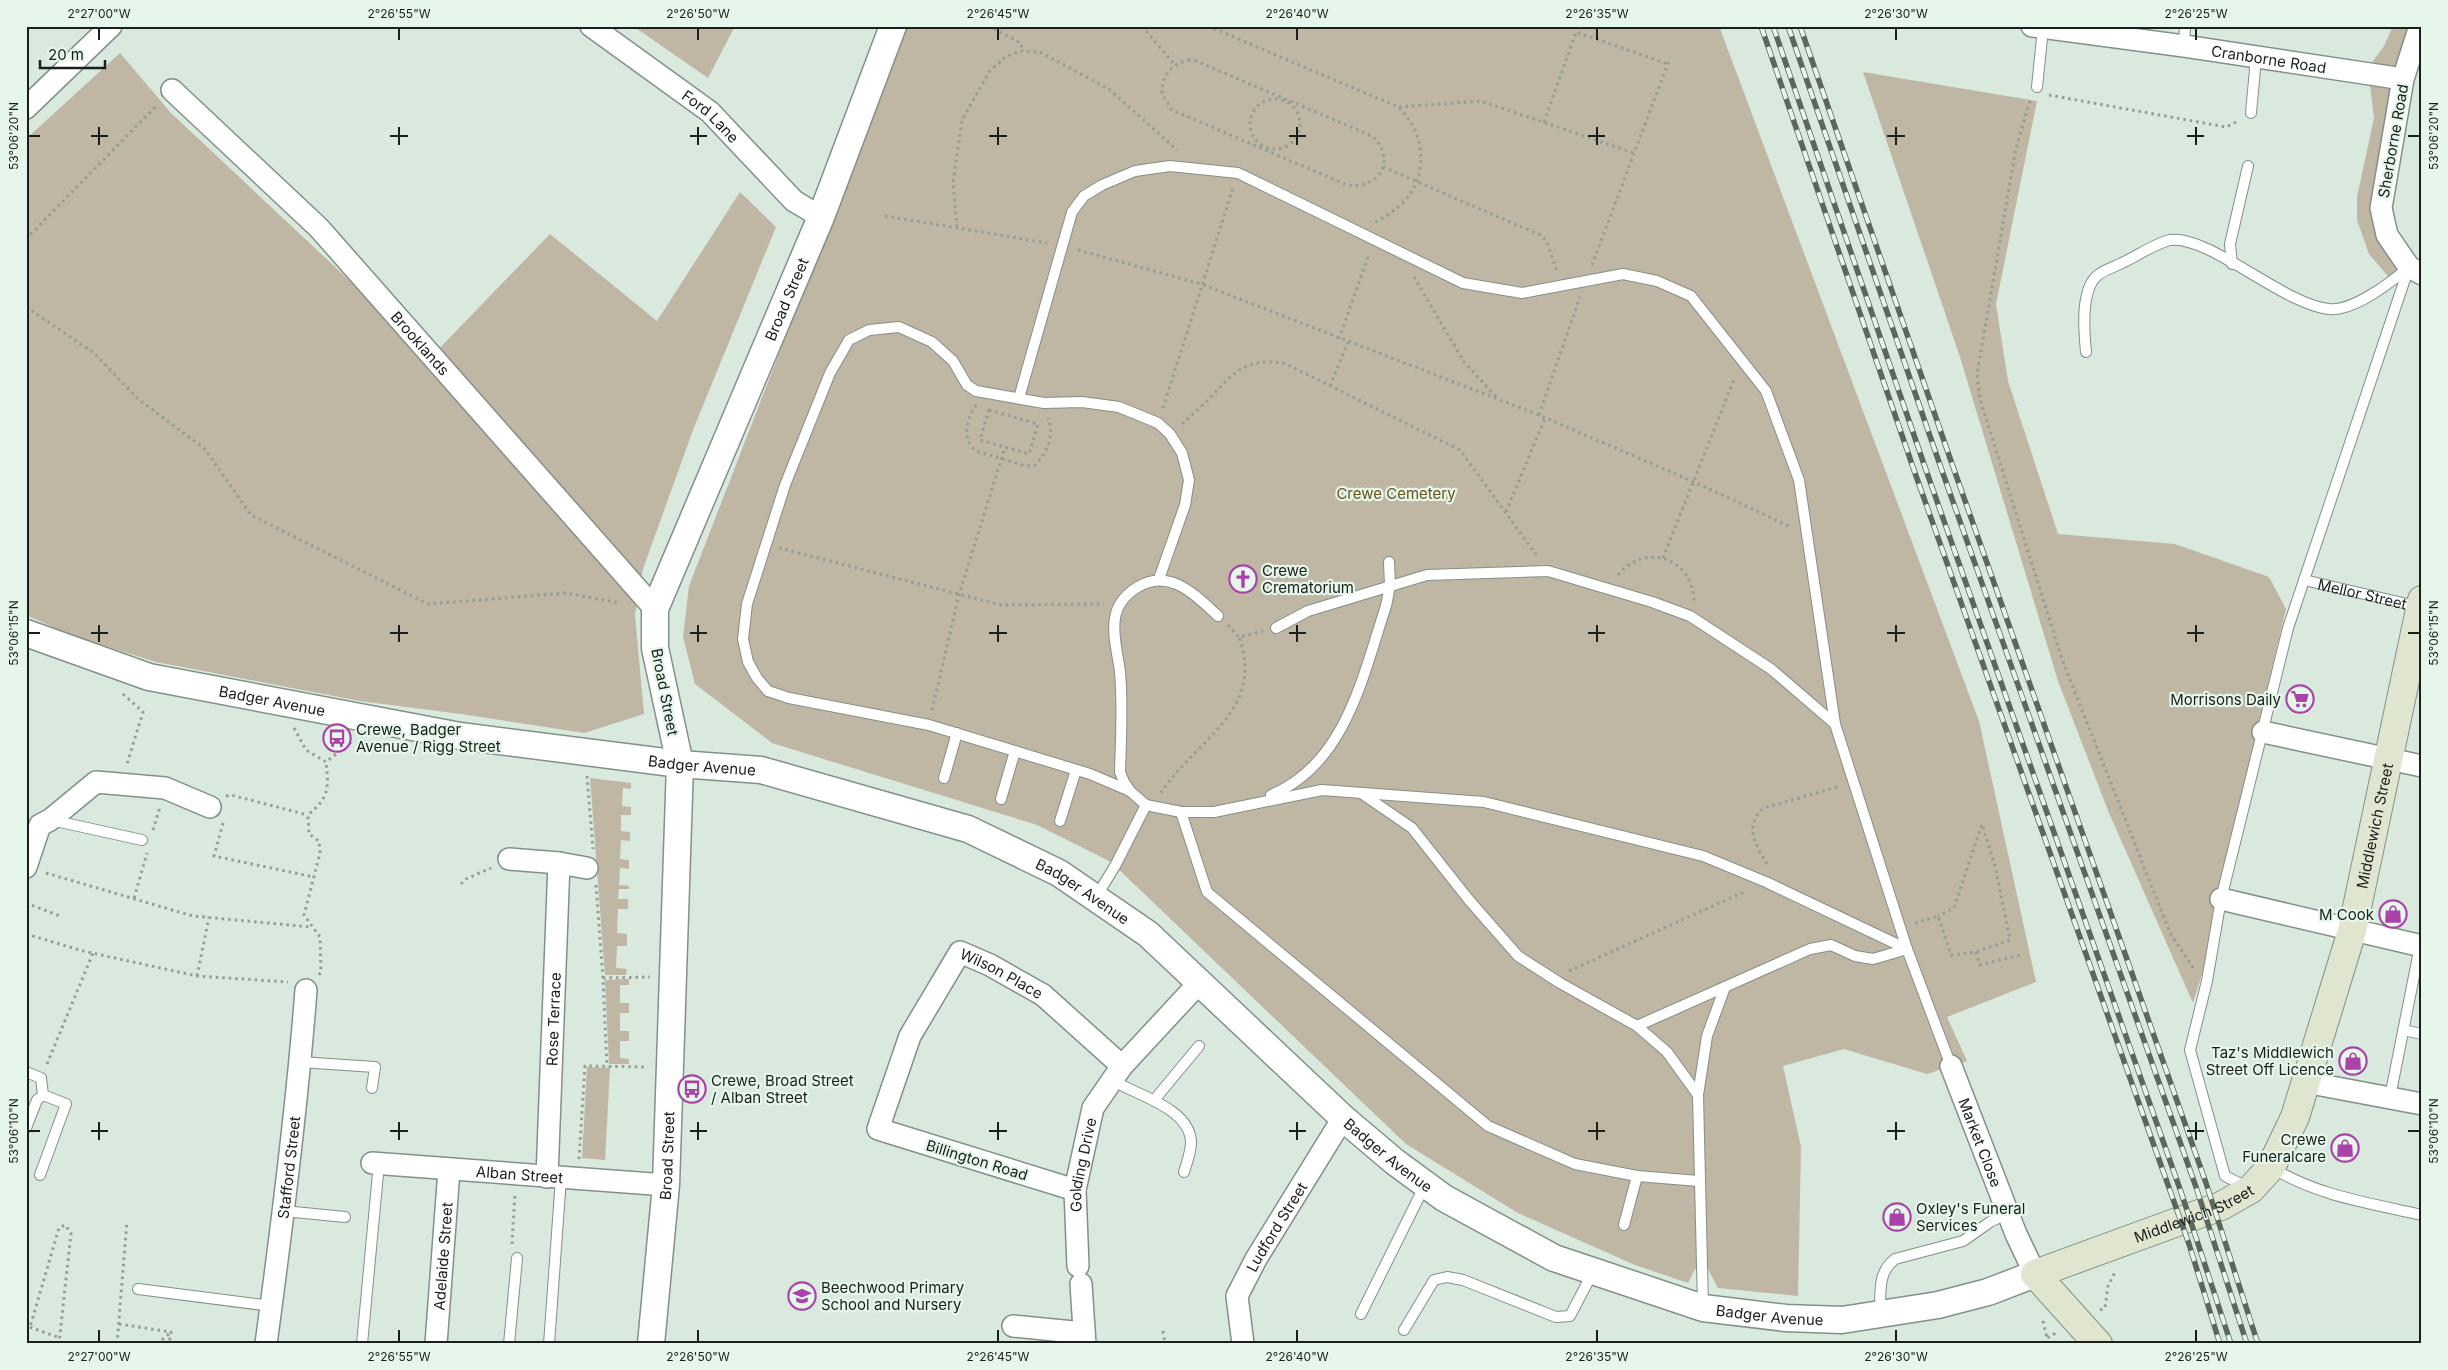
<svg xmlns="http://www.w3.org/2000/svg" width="2448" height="1370" font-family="Inter,sans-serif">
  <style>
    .green { fill: #bfb6a3 }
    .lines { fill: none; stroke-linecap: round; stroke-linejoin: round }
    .service-casing { stroke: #829187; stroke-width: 12 }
    .minor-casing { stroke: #829187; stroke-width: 24 }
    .tertiary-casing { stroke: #829187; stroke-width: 29 }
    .secondary-casing { stroke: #829187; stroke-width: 30 }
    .path { stroke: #939e96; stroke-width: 3; stroke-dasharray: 2.5 4; stroke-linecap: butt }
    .service { stroke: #fff; stroke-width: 10 }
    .minor { stroke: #fff; stroke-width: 21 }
    .tertiary { stroke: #fff; stroke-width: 26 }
    .secondary { stroke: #dfe5cf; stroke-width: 28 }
    .rail-casing { stroke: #5c655e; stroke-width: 5.5 }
    .rail { stroke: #e6f6eb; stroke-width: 4; stroke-dasharray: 11; stroke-linecap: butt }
    .ticks { fill: none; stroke: #1a1f1b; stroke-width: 2 }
    .labels { text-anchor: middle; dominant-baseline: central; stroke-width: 4.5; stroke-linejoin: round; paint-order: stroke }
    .street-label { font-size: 15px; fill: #1a1f1b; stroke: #e6f6eb }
    .park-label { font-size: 15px; fill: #68531e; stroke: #e6f6eb }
    .poi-label { font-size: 15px; fill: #1a1f1b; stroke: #e6f6eb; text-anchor: start }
    .neatline { fill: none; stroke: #1a1f1b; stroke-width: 2 }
    .ticks-label { font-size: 12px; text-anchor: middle; fill: #1a1f1b }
  </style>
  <rect width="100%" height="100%" fill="#d9e9de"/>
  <path class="green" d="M633,26H735L708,78Z
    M906,26H1719L1979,721L2036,982L1947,1017L1967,1061L1927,1074L1844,1049L1783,1066L1801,1147L1798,1296L1718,1288L1708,1269H1695L1688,1283L1635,1265L1518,1213L1406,1144L1111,862L1037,825L772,743L695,684L683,637L689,586Z
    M2393,26H2420L2381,208L2409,267L2392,281L2369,254L2357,220V197L2374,118L2370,85L2373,61L2384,46Z
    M120,53L171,113L431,357L550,234L657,321L740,192L776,227L693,430L643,569L635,615L644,714L584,733L461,714L360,701L156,662L68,634L26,615V139Z
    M1863,72L2037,101L1996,304L2008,381L2058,534L2175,544L2269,577L2286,609L2217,898L2203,971L2193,1003L2109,813L2058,681L1960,357Z
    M590,778L631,783V789L623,788L622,806L631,807V815H621V831L630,832V841L621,840L620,859L629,860V869L620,868L619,885L629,886V889H619L618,899H628V909H618L617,933L627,934V946H617L616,968L627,969L626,975H605Z
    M629,979V985H620V1003H629V1013H620V1031H629V1041H620V1058L629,1059V1064H609L605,980Z
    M587,1067L610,1068L605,1160L582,1158Z"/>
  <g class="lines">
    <g class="service-casing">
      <g id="service">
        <path d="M2184,46L2185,26"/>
        <path d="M2037,87L2043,28"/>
        <path d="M2251,113L2256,58"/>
        <path d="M2232,264L2230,244L2248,166"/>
        <path d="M2086,352C2084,332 2080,289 2098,275C2104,270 2114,267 2122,263C2135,257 2156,243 2170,240C2208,234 2284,305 2329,309C2352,312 2390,283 2408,268"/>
        <path d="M1019,398L1072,212L1084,196L1102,185L1135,171L1170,166L1238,173L1463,283L1522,293L1623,274L1657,281L1691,296L1766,391L1799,480L1835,724"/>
        <path id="s1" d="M2304,580L2420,607"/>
        <path d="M1218,616C1194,594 1169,567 1136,588C1124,596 1117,605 1115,618C1112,636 1118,655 1120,672C1123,705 1121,738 1120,772L1124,782L1130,791L1146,805L1181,812H1214L1322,790L1484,802L1703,856L1766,882L1907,949"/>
        <path d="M1276,628L1308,611L1427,575L1548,571L1652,602L1690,616L1771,669L1835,724L1907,949L1951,1066"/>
        <path d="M944,778L957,733"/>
        <path d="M1130,791L1090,774L929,725L789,698L768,691L757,678L748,662L743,639L747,604L785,485L830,373L849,340L869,330L899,327L932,342L953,361L967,385L976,391L1044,403L1082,402L1119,407L1158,423L1170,434L1182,453L1189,480L1185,505L1159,579"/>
        <path d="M1361,793L1412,828L1469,900L1518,956L1560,983L1637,1026L1810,949L1831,945L1855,956L1873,959L1907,949"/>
        <path d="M1271,795C1346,764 1363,675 1386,606L1390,586L1389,562"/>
        <path d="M1001,799L1015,751"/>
        <path d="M1181,812L1207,892L1488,1126L1575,1164L1637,1176L1699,1181"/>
        <path d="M51,820L142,840"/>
        <path d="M1060,821L1076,770"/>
        <path d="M1096,897L1115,866L1146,805"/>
        <path d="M1637,1026L1667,1052L1698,1095"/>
        <path d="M2403,1030L2422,1034"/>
        <path d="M300,1062L375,1067L372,1088"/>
        <path d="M26,1072L41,1078L43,1095L66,1104L40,1175"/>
        <path d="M1112,1080C1136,1095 1190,1108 1191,1142C1191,1152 1187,1162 1184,1172"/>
        <path d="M2390,1097L2420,946"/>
        <path d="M1155,1099L1199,1046"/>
        <path d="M26,1128L37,1100L43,1095"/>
        <path d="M2271,1167C2317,1196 2370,1203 2422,1215"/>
        <path d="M2247,1187L2225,1176L2190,1050L2207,981L2221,899L2288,628L2409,267"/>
        <path d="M284,1211L345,1217"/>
        <path d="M1624,1225L1637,1176"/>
        <path d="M138,1289L271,1306"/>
        <path d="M1703,1307L1698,1095L1707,1036L1725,987"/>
        <path d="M1880,1313C1881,1292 1877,1273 1895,1259L1963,1241L1990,1222L2008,1213"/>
        <path d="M1361,1314L1425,1185"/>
        <path d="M1404,1330L1434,1280L1447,1277L1463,1280L1556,1317L1570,1316L1593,1272"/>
        <path d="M362,1344L379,1163"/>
        <path d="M509,1344L517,1258"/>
        <path d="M549,1344L561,1178"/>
      </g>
    </g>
    <g class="minor-casing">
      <g id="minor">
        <path id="s2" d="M591,26L710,112L794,201L821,217"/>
        <path id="s3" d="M2032,26L2184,46L2403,79"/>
        <path d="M2420,26L2403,79L2381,208L2387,235L2409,267L2422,274"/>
        <path id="s4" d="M172,90L319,228L655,609"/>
        <path d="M26,108L111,26"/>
        <path d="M2263,732L2422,766"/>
        <path d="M509,859L559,863L587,868"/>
        <path d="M26,867L40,825L50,820L96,782L165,788L210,807"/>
        <path d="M2221,899L2422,946"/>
        <path id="s5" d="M1951,1066L2016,1234L2035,1274"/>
        <path d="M2305,1082L2422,1104"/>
        <path id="s6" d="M372,1163L666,1185"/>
        <path id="s7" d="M547,1177L559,863"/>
        <path id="s8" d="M1075,1190L878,1129L910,1036L960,952L990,965L1043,995L1122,1066"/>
        <path id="s9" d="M1078,1266L1075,1190L1093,1108L1122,1066L1199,983"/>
        <path d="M1081,1284L1085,1344"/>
        <path d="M1013,1326L1084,1333"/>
        <path id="s10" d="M266,1344C282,1226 297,1109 306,990"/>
        <path id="s11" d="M436,1344L449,1170"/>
        <path id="s12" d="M1243,1344L1237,1296L1256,1259L1343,1118"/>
      </g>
    </g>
    <g class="tertiary-casing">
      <g id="tertiary">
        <path id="s13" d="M26,633L149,677L460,736L680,764L761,770L968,829L1059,873L1148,934L1343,1118L1395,1162L1444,1198L1554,1258L1703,1308L1786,1318L1842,1320L1938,1305L1988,1292L2035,1274"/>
        <path id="s14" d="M651,1344L666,1185L680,764L655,648V609L821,217L893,26"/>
      </g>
    </g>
    <g class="secondary-casing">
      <g id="secondary">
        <path id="s15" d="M2098,1344L2035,1274L2221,1206L2251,1189L2271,1167L2295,1117L2352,931L2422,600"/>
      </g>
    </g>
    <path class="path" d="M988,26L1021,43L1022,51
      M1142,26L1175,65
      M1208,26L1398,107C1422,129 1428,163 1412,191C1404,205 1387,216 1374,223
      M1188,60L1196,61L1372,136C1397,159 1380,190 1347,185L1172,110L1162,94C1162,75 1170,65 1188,60Z
      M2049,95L2226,127L2238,121
      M1250 124a25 25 0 1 1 50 0a25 25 0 1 1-50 0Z
      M2030,101L2016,148L1977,374L1980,399L2062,659L2170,933L2194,969
      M1399,107L1481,101L1634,153
      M1544,122L1576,32L1668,64
      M1383,167L1540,235L1546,240L1557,271
      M885,216L1047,243
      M957,227L953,183L962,120L989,72L1005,57L1022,51L1040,52L1109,89L1177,150
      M26,239L157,105
      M1078,250L1201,284L1539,415L1694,482L1791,527
      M1592,265L1670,58
      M1414,277L1464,362L1498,399
      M26,307L94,353L138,399L205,449L251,515L428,604L565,593L620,603
      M1339,339L1369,254
      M1330,386L1348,342
      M976,405C966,419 962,440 976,451L1026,466L1035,465C1047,454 1055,433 1048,418
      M1163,408L1233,188
      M989,410L1038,424L1029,454L980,440Z
      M1539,415L1580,297
      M1182,424C1191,416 1200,408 1208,400C1234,373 1243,358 1284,363L1460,450L1538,557
      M1506,512L1545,418
      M779,548L1001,605L1104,604
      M1663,558L1735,377
      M1618,575C1646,541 1693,559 1694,601
      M1228,625L1239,637L1263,631
      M123,694L143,712L127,764
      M932,710L959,595L1005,447
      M294,728L306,750L326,762L354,740
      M587,776L593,849
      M1161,793C1195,740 1266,711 1239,637
      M226,796L231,795L308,815
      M223,823L214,856L314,877
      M153,830L160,807
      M1767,864C1756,846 1743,825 1764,808L1841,786
      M46,873L193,916L311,927
      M461,884L466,879L491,868
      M596,885L603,978L607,1067
      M134,898L147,853
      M26,903L60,916
      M1915,923L1938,916L1951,955L1976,952L2010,940L1995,866L1982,824L1954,908L1938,916
      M26,934L83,951L197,976L288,982
      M1976,952L1980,965L2020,955
      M1569,971L1746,891
      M319,975L321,972L320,937L304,915L320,853L319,841L309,834L308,815C329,797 329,789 326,762
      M197,976L209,917
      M603,978L650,977
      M47,1064L93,953
      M579,1159L585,1066L648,1067
      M512,1244L515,1193
      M2100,1310L2105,1308L2108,1286L2116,1270
      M2043,1321L2047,1338
      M119,1324L171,1332L169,1344
      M26,1326L30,1327L59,1228L65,1225L71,1233L59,1344
      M30,1327L60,1338
      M1163,1331L1165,1344
      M117,1344L127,1221
      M157,1344L171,1332
      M2047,1344V1338L2056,1333"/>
    <use href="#service" class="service"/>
    <use href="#minor" class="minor"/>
    <use href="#tertiary" class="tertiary"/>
    <use href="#secondary" class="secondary"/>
    <g class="rail-casing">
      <path id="rail" d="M1761,26L1915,473L2189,1244L2220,1344
        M1773,26L1926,470L2181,1192L2231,1344
        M1788,26L1940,465L2196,1187L2247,1344
        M1800,26L1951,461L2206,1183L2258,1344"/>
    </g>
    <use href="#rail" class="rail"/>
  </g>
  <path class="ticks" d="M99,28V40M399,28V40M698,28V40M998,28V40M1297,28V40M1597,28V40M1896,28V40M2196,28V40M99,127V145M399,127V145M698,127V145M998,127V145M1297,127V145M1597,127V145M1896,127V145M2196,127V145M28,136H40M91,136H108M390,136H408M690,136H707M989,136H1007M1289,136H1306M1588,136H1605M1887,136H1905M2187,136H2204M2408,136H2420M99,625V642M399,625V642M698,625V642M998,625V642M1297,625V642M1597,625V642M1896,625V642M2196,625V642M28,633H40M91,633H108M390,633H408M690,633H707M989,633H1007M1289,633H1306M1588,633H1605M1887,633H1905M2187,633H2204M2408,633H2420M99,1122V1140M399,1122V1140M698,1122V1140M998,1122V1140M1297,1122V1140M1597,1122V1140M1896,1122V1140M2196,1122V1140M28,1131H40M91,1131H108M390,1131H408M690,1131H707M989,1131H1007M1289,1131H1306M1588,1131H1605M1887,1131H1905M2187,1131H2204M2408,1131H2420M99,1330V1342M399,1330V1342M698,1330V1342M998,1330V1342M1297,1330V1342M1597,1330V1342M1896,1330V1342M2196,1330V1342"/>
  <defs>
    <g id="church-ring" transform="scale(1.4375)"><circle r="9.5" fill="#e6f6eb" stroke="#a943a7" stroke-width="1.5"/><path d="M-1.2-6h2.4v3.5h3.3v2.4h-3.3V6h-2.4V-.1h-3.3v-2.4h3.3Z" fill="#a943a7"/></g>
    <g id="supermarket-ring" transform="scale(1.4375)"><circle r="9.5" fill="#e6f6eb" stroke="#a943a7" stroke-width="1.5"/><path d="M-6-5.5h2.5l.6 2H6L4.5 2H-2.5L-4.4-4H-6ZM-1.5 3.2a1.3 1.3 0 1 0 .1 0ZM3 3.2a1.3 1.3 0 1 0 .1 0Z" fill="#a943a7"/></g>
    <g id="bus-ring" transform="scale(1.4375)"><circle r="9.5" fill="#e6f6eb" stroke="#a943a7" stroke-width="1.5"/><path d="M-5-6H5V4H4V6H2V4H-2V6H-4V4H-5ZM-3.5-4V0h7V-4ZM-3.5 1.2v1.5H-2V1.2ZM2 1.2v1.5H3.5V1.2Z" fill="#a943a7"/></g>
    <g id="shop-ring" transform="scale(1.4375)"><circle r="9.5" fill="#e6f6eb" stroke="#a943a7" stroke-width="1.5"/><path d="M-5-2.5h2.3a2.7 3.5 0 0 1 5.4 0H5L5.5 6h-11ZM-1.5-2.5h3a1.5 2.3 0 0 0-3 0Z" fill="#a943a7"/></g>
    <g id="school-ring" transform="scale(1.4375)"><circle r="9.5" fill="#e6f6eb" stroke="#a943a7" stroke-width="1.5"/><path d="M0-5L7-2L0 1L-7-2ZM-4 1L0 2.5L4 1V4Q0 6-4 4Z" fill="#a943a7"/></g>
  </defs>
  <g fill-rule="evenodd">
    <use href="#church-ring" x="1243" y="579"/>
    <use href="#supermarket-ring" x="2300" y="699"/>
    <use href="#bus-ring" x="337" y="738"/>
    <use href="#shop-ring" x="2393" y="914"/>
    <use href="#shop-ring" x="2353" y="1061"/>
    <use href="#bus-ring" x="692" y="1089"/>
    <use href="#shop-ring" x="2345" y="1148"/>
    <use href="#shop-ring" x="1897" y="1217"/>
    <use href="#school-ring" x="802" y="1296"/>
  </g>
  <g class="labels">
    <g class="street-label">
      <text stroke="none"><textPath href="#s3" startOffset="239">Cranborne Road</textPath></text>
      <text stroke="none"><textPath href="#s2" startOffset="150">Ford Lane</textPath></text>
      <text transform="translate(2393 141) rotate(-80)">Sherborne Road</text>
      <text stroke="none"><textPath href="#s14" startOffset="1075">Broad Street</textPath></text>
      <text stroke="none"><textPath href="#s4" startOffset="355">Brooklands</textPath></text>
      <text stroke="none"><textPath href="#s1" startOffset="60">Mellor Street</textPath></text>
      <text transform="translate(665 692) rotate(79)">Broad Street</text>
      <text stroke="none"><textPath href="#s13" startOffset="256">Badger Avenue</textPath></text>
      <text stroke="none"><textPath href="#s13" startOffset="691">Badger Avenue</textPath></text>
      <text stroke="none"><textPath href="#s15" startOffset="714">Middlewich Street</textPath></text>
      <text stroke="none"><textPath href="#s13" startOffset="1096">Badger Avenue</textPath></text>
      <text stroke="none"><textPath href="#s8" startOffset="449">Wilson Place</textPath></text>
      <text stroke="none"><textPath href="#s7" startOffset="158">Rose Terrace</textPath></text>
      <text stroke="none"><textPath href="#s5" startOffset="82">Market Close</textPath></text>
      <text stroke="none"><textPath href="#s13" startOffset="1501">Badger Avenue</textPath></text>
      <text stroke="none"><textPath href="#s14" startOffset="189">Broad Street</textPath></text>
      <text transform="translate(977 1160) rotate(17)">Billington Road</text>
      <text stroke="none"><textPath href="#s9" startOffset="102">Golding Drive</textPath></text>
      <text stroke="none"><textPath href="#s10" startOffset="178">Stafford Street</textPath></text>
      <text stroke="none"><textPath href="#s6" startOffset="148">Alban Street</textPath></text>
      <text stroke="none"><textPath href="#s15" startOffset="264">Middlewich Street</textPath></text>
      <text stroke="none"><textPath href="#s12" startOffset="128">Ludford Street</textPath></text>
      <text stroke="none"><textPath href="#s11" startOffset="88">Adelaide Street</textPath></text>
      <text stroke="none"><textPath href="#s13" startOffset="1921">Badger Avenue</textPath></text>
    </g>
    <g class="park-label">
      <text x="1396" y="493">Crewe Cemetery</text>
    </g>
    <g class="poi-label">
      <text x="1262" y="570">Crewe<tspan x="1262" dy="17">Crematorium</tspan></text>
      <text x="2281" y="699" text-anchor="end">Morrisons Daily</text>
      <text x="356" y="729">Crewe, Badger<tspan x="356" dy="17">Avenue / Rigg Street</tspan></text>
      <text x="2374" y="914" text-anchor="end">M Cook</text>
      <text x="2334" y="1052" text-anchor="end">Taz's Middlewich<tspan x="2334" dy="17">Street Off Licence</tspan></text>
      <text x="711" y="1080">Crewe, Broad Street<tspan x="711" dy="17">/ Alban Street</tspan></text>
      <text x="2326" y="1139" text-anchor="end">Crewe<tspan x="2326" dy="17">Funeralcare</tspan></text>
      <text x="1916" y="1208">Oxley's Funeral<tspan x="1916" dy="17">Services</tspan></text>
      <text x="821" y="1287">Beechwood Primary<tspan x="821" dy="17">School and Nursery</tspan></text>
    </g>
  </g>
  <rect width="2448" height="1370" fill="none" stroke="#e6f6eb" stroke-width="55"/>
  <path d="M40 60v8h65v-8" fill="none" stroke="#1a1f1b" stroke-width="2.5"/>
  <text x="48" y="60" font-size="15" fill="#1a1f1b" stroke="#e6f6eb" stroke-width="4" paint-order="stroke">20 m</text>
  <rect x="28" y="28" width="2392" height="1314" class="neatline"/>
  <g class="ticks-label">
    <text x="99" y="18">2°27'00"W</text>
    <text x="399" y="18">2°26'55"W</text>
    <text x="698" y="18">2°26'50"W</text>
    <text x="998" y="18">2°26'45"W</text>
    <text x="1297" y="18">2°26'40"W</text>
    <text x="1597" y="18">2°26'35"W</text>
    <text x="1896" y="18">2°26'30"W</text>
    <text x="2196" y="18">2°26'25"W</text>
    <text transform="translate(14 136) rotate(-90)" y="4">53°06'20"N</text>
    <text transform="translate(2434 136) rotate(-90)" y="4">53°06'20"N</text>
    <text transform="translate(14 633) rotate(-90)" y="4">53°06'15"N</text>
    <text transform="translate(2434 633) rotate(-90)" y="4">53°06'15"N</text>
    <text transform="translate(14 1131) rotate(-90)" y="4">53°06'10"N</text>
    <text transform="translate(2434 1131) rotate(-90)" y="4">53°06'10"N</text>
    <text x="99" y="1361">2°27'00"W</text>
    <text x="399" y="1361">2°26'55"W</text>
    <text x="698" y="1361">2°26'50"W</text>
    <text x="998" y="1361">2°26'45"W</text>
    <text x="1297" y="1361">2°26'40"W</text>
    <text x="1597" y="1361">2°26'35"W</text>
    <text x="1896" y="1361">2°26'30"W</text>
    <text x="2196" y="1361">2°26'25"W</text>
  </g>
</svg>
